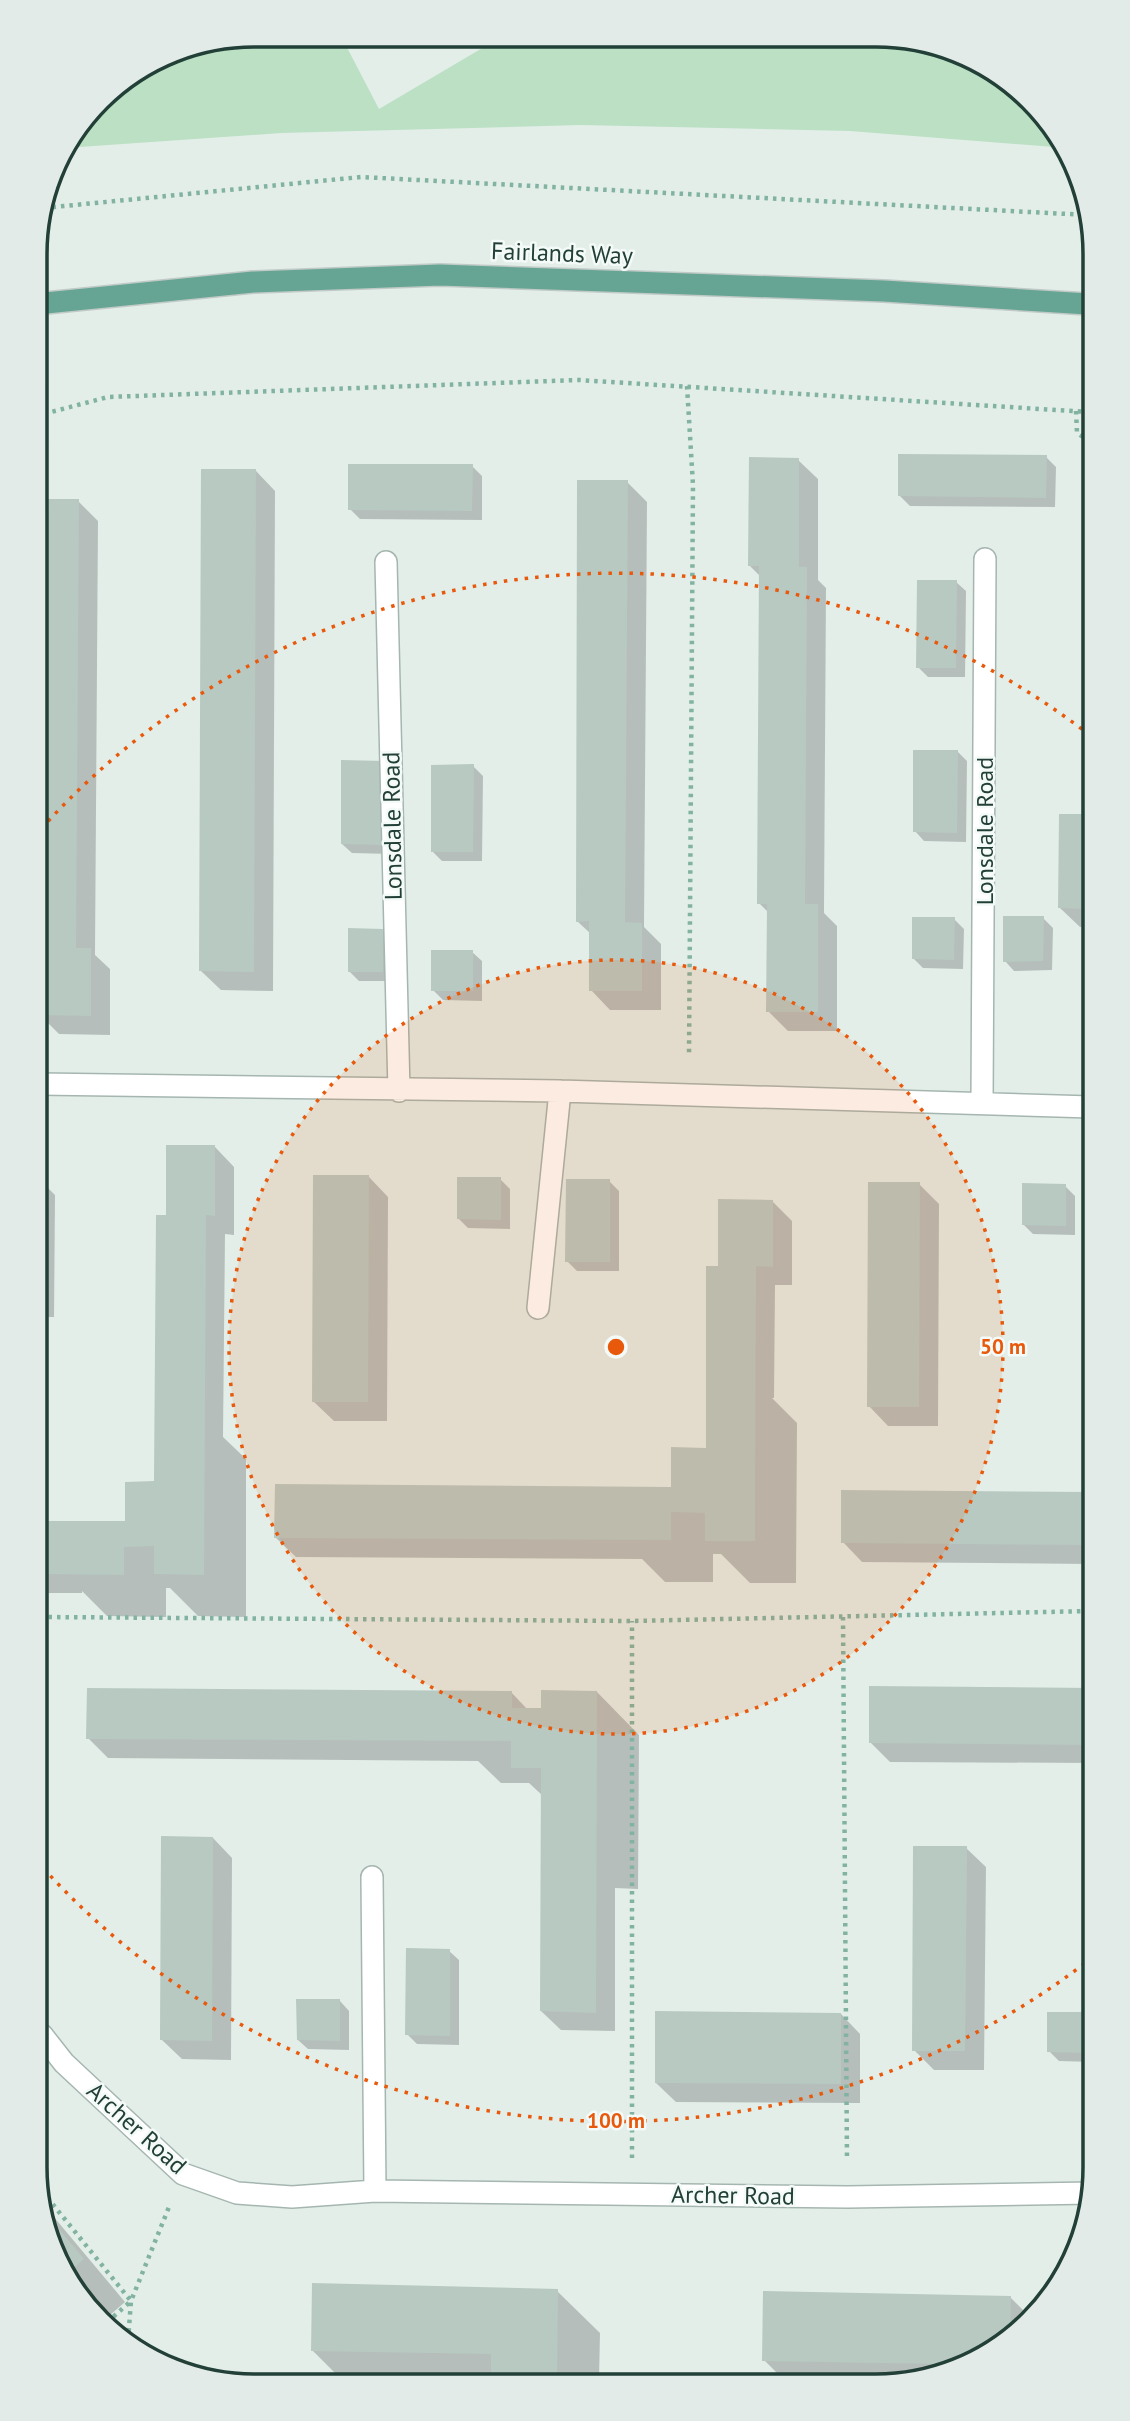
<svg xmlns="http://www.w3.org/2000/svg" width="1130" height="2421" font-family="'PT Sans',sans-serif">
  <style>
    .green { fill: #bbe0c4 }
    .shadow { fill: #0003 }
    .building { fill: #b8c9c2 }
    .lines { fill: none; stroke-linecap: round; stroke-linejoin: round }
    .street-casing { stroke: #a5b6b0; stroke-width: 24 }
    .primary-casing { stroke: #c1cac7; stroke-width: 24 }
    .path { stroke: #82b3a2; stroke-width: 4.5; stroke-dasharray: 3.5 5; stroke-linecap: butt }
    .street { stroke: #fff; stroke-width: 21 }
    .primary { stroke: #66a593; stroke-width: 21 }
    .ring { fill: none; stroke: #e8590c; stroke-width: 3.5; stroke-dasharray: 3.5 7 }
    .labels { text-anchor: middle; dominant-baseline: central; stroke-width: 5; stroke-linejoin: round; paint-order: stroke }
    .street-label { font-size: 24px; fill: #224037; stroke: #f4faf7 }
    .rim { fill: none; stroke: #224037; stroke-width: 3.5 }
    .centre { fill: #e8590c; stroke: #f4faf7; stroke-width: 3.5 }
    .ring-label { font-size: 21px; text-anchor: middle; font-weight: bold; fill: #e8590c; stroke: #f4faf7; stroke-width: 5; stroke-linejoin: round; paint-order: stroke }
  </style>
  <rect width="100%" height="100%" fill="#e3eee9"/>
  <path class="green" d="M254,35L341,36L379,109L501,37L918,39L1021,90L1067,148L850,131L581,125L281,133L65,148L109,90L171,52Z"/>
  <path class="shadow" d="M1046,457L1056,467L1055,507L910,506L900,496Z
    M798,460L818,479V580L826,588L824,913L837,926V1031H788L768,1011V912L759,903L761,577L750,566Z
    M472,466L482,476V520L360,519L350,509Z
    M256,471L275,491L273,991L221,990L201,971Z
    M627,482L647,502L644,927L661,944V1010H610L591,990V934L577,921Z
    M78,501L98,521L95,955L110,969V1035L59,1034L39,1014Z
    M956,582L966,591L965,677H928L918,667Z
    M957,751L967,761L966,842L924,841L915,831Z
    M383,762L392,854L352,853L342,844Z
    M473,766L483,776L482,861H442L432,851Z
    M1090,816V927H1080L1060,908Z
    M1043,918L1053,928L1052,970L1014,971L1005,961Z
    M954,919L964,929L963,969L923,968L914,959Z
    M382,930L392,940V981H359L349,971Z
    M472,952L482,961V1001L443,1000L433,990Z
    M215,1147L234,1167V1235L225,1234L223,1437L246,1459V1617L198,1616L170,1588H166V1617L107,1616L82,1591V1593H40V1523H126L156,1483L168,1217Z
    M369,1177L388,1197L387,1421H334L314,1402Z
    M500,1179L510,1189V1229L468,1228L458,1218Z
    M609,1181L619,1191V1271H577L567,1261Z
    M919,1184L939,1204L938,1426H888L869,1406Z
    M39,1185H45L55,1195L54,1317H39Z
    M1065,1186L1075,1196V1235L1033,1234L1023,1224Z
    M772,1201L792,1221V1285H775L774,1398H772L797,1423L796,1583H750L721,1554H713V1582H665L642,1559L296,1557L276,1538L673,1489L707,1449L720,1268Z
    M843,1492L1092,1493V1564L862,1562L843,1542Z
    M1093,1690V1763L890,1762L871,1743Z
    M511,1692L528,1710L543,1709L597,1692L639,1735L638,1889L615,1888V2031L561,2030L541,2011L543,1796L529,1783H501L478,1761L108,1758L88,1738Z
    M213,1838L232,1858L231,2060L182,2059L162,2040Z
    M966,1848L986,1867L984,2070H934L914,2050Z
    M449,1951L459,1960V2045L417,2044L407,2034Z
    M340,2001L349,2011V2050L308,2049L298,2040Z
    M1089,2013L1094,2019V2062L1059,2061L1049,2051Z
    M841,2014L860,2034V2103L676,2102L656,2083Z
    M43,2204L125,2302L102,2322L65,2277L43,2224Z
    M557,2291L600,2333L599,2380L343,2381L312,2350Z
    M1011,2298L1032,2319L997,2349L933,2378L783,2379L764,2360Z"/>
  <path class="building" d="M898,454L1047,455L1046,498L898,496Z
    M749,457L799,458V567H807L805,904H818V1012H766L767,904H757L759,566H748Z
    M348,464H473L472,511L348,510Z
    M201,469H256L254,972L199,971Z
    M577,480H628L625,922L642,923V991H589V921L576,922Z
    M36,499H79L76,948H91V1016L38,1015Z
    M917,580H957L956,668H916Z
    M913,750H958L957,833L913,832Z
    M341,760L384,761L383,845L341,844Z
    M474,764L473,852H431V765Z
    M1059,814H1090V909L1058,908Z
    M1003,916H1044L1043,961L1003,962Z
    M912,917H955L954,960L912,959Z
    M348,928L383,929V972H348Z
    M431,950H473V991H431Z
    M166,1145H215V1216L206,1215L204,1575L154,1574V1546L124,1547V1575L40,1574V1521H125V1482L154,1481L156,1215H166Z
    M313,1175H369L368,1402H312Z
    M457,1177H501V1220L457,1219Z
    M566,1179H610V1262H565Z
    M868,1182H920L919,1407H867Z
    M39,1183H46L45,1308H39Z
    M1022,1183L1066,1184V1226L1022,1225Z
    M718,1199L773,1200V1267L756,1266L755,1541H705V1513L671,1512V1540L274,1538L275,1484L671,1487V1447L706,1448V1266H718Z
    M841,1490L1092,1492V1545L841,1543Z
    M869,1686L1093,1688V1745L869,1743Z
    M87,1688L512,1691V1708H541V1690L597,1691L596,2013L540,2011L541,1768H511V1741L86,1739Z
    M161,1836L213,1837L212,2041L160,2040Z
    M913,1846H967L965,2051H912Z
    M406,1948L450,1949V2036L405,2035Z
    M296,1999H340V2041L297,2040Z
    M655,2011L841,2013V2084L655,2083Z
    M1047,2012H1089V2053L1047,2052Z
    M43,2210L84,2259L64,2276L43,2224Z
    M312,2283L558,2289L557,2380L491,2381V2354L311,2351Z
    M763,2291L1011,2296L1010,2338L997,2349L942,2374L943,2364L762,2361Z"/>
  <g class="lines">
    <g class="street-casing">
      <path id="street" d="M386,562L399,1091
        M39,1084L560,1091L1091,1107
        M982,1103L985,559
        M538,1308L560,1091
        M372,1877L375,2191
        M42,2035L64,2063L183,2174L237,2193L292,2197L375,2191L848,2197L1092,2193"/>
    </g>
    <g class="primary-casing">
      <path id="primary" d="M36,304L253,282L440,275L884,291L1088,304"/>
    </g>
    <path class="path" d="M44,208L361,177L1087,215
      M687,386L693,485L689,1057
      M1076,411L1077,433L1088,440
      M36,416L108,397L579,380L1088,412
      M40,1617L632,1621L1092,1611
      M843,1617L847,2161
      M632,2158V1621
      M42,2191L131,2301L104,2325
      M128,2340L131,2301L169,2207"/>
    <use href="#street" class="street"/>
    <use href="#primary" class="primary"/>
  </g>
  <circle cx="616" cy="1347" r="387" fill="#e8590c" fill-opacity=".12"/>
  <g class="ring">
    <circle cx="616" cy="1347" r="387"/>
    <path d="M1093 1957A774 774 0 0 1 45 1870M41 829A774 774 0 0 1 1087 733"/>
  </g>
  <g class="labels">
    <g class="street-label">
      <text transform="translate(562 253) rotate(2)">Fairlands Way</text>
      <text transform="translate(392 826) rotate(-91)">Lonsdale Road</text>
      <text transform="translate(984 831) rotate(-90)">Lonsdale Road</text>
      <text transform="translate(137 2128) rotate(42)">Archer Road</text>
      <text transform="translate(733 2195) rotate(1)">Archer Road</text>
    </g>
  </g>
  <path d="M0 0H1130V2421H0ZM254 47H876A207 207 0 0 1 1083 254V2167A207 207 0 0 1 876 2374H254A207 207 0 0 1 47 2167V254A207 207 0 0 1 254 47Z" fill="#e3ebe8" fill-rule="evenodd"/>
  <path class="rim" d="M254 47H876A207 207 0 0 1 1083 254V2167A207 207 0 0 1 876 2374H254A207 207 0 0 1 47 2167V254A207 207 0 0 1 254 47Z"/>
  <circle cx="616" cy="1347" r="10" class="centre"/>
  <g class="ring-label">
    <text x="1003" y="1354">50 m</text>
    <text x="616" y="2128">100 m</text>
  </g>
</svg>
